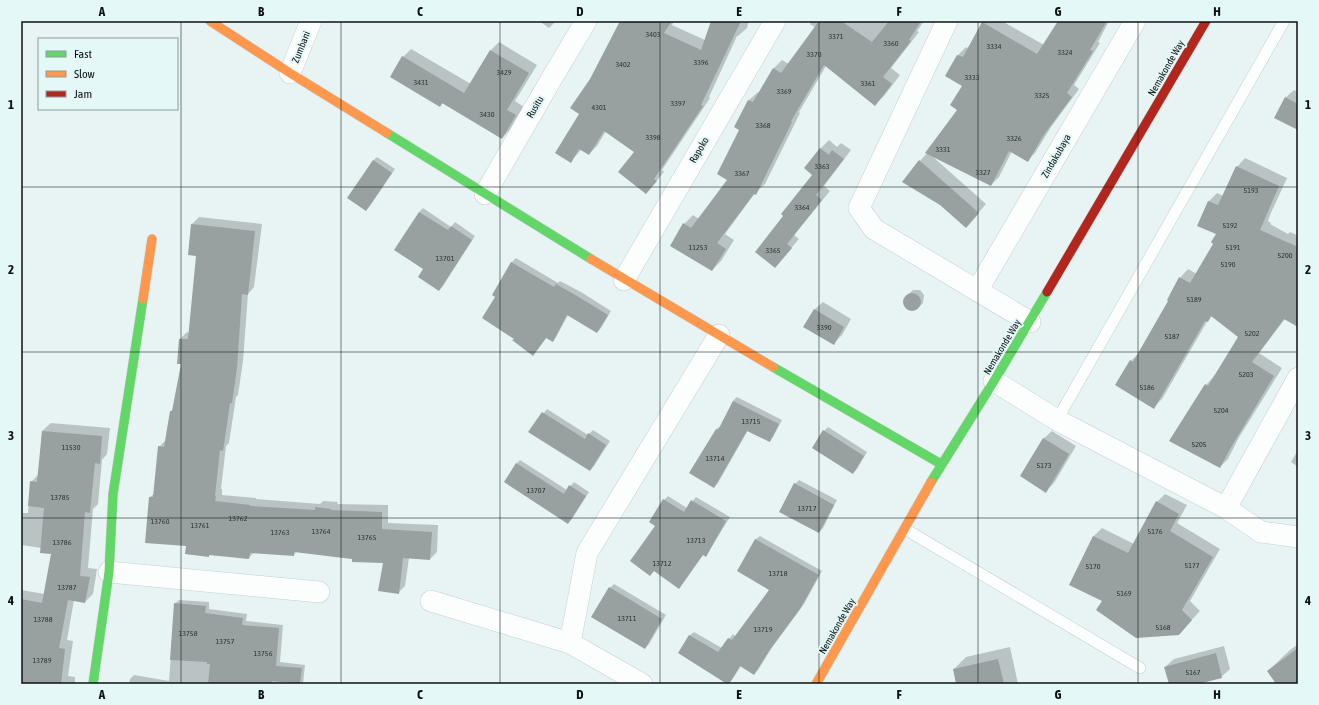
<svg xmlns="http://www.w3.org/2000/svg" width="1319" height="705" font-family="'Asap Condensed',sans-serif">
  <style>
    .shadow { fill: #0003 }
    .building { fill: #98a0a0 }
    .lines { fill: none; stroke-linecap: round; stroke-linejoin: round }
    .lane-casing { stroke: #c6cfce; stroke-width: 12 }
    .street-casing { stroke: #c6cfce; stroke-width: 22 }
    .fast-casing { stroke: #c6cfce; stroke-width: 10 }
    .slow-casing { stroke: #c6cfce; stroke-width: 10 }
    .jam-casing { stroke: #c6cfce; stroke-width: 10 }
    .lane { stroke: #fcfdfd; stroke-width: 11 }
    .street { stroke: #fcfdfd; stroke-width: 21 }
    .fast { stroke: #63d668; stroke-width: 9 }
    .slow { stroke: #ff974d; stroke-width: 9 }
    .jam { stroke: #b3261e; stroke-width: 9 }
    .grid { fill: none; stroke: #0c1212; stroke-width: 1; stroke-opacity: 0.55 }
    .labels { text-anchor: middle; dominant-baseline: central; stroke-width: 4; stroke-linejoin: round; paint-order: stroke }
    .number-label { font-size: 8px; fill: #2f3636 }
    .street-label { font-size: 10px; fill: #0c1212; stroke: #e4f8f8 }
    .neatline { fill: none; stroke: #0c1212; stroke-width: 1.5 }
    .grid-label { font-size: 13px; text-anchor: middle; font-weight: bold; fill: #0c1212 }
  </style>
  <rect width="100%" height="100%" fill="#e8f4f4"/>
  <path class="shadow" d="M539,21H556L549,28Z
    M623,21H674L672,25L705,40L712,21H749L747,28L738,36H737L709,97L710,98L662,170L664,172L646,193L635,151L606,131L597,146L589,154L581,150L571,161L580,114L591,80Z
    M811,21H924L917,31L919,32L891,68L900,75L884,96L875,104L826,66L799,112L800,113L765,184L755,193L725,234L734,240L721,261L712,270L684,224L693,215L699,219L728,179L749,100L758,92L759,93L774,68L782,60L789,64L816,28L810,24Z
    M985,21H1002L1044,45L1059,21H1109L1098,42L1100,43L1074,85L1079,89L1051,127L1035,153L1027,161L1012,151L999,177L991,185L932,156L986,204L974,218L920,161L927,153L959,110L963,85L946,76L958,55L966,47L968,48Z
    M499,42L537,65L515,101L524,107L510,130L502,138L443,103L440,106L403,57L411,49L471,84L491,50Z
    M1294,90L1298,92V129L1285,98Z
    M829,140L837,147L841,143L851,150L824,186L830,191L794,235L799,239L775,267L814,175L820,149Z
    M377,157L395,169L370,206L366,210L373,161Z
    M1245,158L1287,178L1270,215L1268,221L1271,223L1270,224L1288,234L1290,232L1297,235L1298,232V326L1285,319L1259,353L1282,368L1238,439L1228,459L1220,467L1206,385L1214,376L1215,377L1240,337L1212,316L1208,320L1162,399L1154,407L1131,361L1139,353L1169,301L1168,300L1180,278L1188,269L1197,274L1214,243L1218,233L1198,225L1209,201L1217,193L1223,196L1237,167Z
    M423,208L451,227L455,222L475,236L443,286L439,290L424,269L419,212Z
    M199,217L262,224L254,287L248,294L243,361L238,395L236,397L229,443L226,446L221,489H222V495L256,498V499L320,504L323,501L338,502L337,504L388,505V523L438,525L437,552L430,559L409,558L405,586L398,593L384,562L297,551L294,555L254,552L249,558L211,554L209,556L187,546L150,497L154,494L159,447L167,439L171,411L174,408L182,363L180,339L187,332L190,333L197,255L192,224Z
    M516,258L558,283L560,281L581,292L611,311L601,328L597,332L568,315L556,337L553,340L547,337L533,355L515,338L497,297L493,295L512,262Z
    M913,290H920L924,295L923,303L919,307L914,309H908L904,305V299Z
    M823,302L851,319L842,335L834,343L814,310Z
    M737,397L782,420L773,437L769,441L748,430L718,483L714,487L716,429L721,426L733,401Z
    M547,409L588,435L593,430L610,441L594,466L590,470L530,431Z
    M51,423L110,428L107,454L102,460L98,504L93,509L88,568L97,569L93,594L85,602L74,600L67,640L73,641L68,676L75,677V684H21V590L45,594L52,553L42,548L21,545V513H28L31,482L39,474L42,431Z
    M828,427L867,452L857,469L853,473L824,431Z
    M1052,431L1076,446L1054,483L1046,491L1043,439Z
    M1298,450V467L1291,462Z
    M520,460L567,490L574,482L589,492L572,519L568,523L516,464Z
    M799,480L837,500L823,528L819,532L795,484Z
    M1165,494L1187,505L1177,523L1220,549L1190,601L1200,611L1187,625L1103,600L1070,584L1094,536L1102,528L1134,544L1157,502Z
    M668,496L687,508L696,497L730,517L709,551L705,555L656,525L664,500Z
    M760,536L822,571L804,604L773,646L758,670L754,674L741,666L732,680L728,684L679,653L690,635L694,632L722,648L733,634L736,637L771,589L738,571L756,539Z
    M614,584L666,615L649,644L645,648L593,617L610,588Z
    M179,600L209,602V609L247,614L246,621L283,625L280,662L305,665L303,684H129L130,679L134,675L169,681L175,604Z
    M1298,644V684H1277L1268,671L1290,650Z
    M1224,646L1230,669L1221,677L1194,684H1170L1165,667L1174,659Z
    M1010,647L1018,684H957L954,669L966,657Z"/>
  <path class="building" d="M620,21H672L664,33L701,50L711,21H741L701,105L703,106L654,179L657,181L646,194L618,172L634,152L604,131L589,155L579,149L571,163L555,153L579,114L570,108L590,79Z
    M819,21H841L872,42L889,21H921L909,40L911,41L883,77L892,84L875,106L824,65L791,121L792,122L756,195L754,194L717,243L726,249L712,271L670,246L683,223L691,228L727,180L717,174L739,130L734,127L748,100L753,102L773,68L781,73Z
    M1058,21H1107L1090,50L1093,51L1067,93L1072,97L1043,136L1028,162L1009,151L991,186L925,153L957,110L950,105L962,86L945,76L957,55L963,57L982,22L1037,54Z
    M490,50L529,73L507,110L516,115L502,139L442,103L440,107L390,77L402,56L464,93Z
    M1285,97L1298,104V130L1274,118Z
    M820,148L829,155L832,150L844,159L816,195L822,200L787,244L792,248L775,268L755,252L783,216L781,214L812,175L804,168Z
    M373,160L392,173L366,211L347,198Z
    M919,160L979,213L966,228L940,205L902,182Z
    M1236,166L1279,186L1260,230L1298,247V327L1284,319L1252,362L1274,376L1230,449L1220,468L1169,441L1205,384L1208,386L1238,337L1211,316L1208,322L1205,321L1154,409L1115,385L1130,360L1133,362L1168,301L1167,300L1179,277L1190,283L1213,244L1211,242L1216,234L1197,226L1208,201L1218,205Z
    M419,212L448,230L451,226L472,240L439,291L418,277L423,269L394,250Z
    M191,224L255,231L248,295L242,294L237,368L232,403H230L223,451L220,450L215,496H216L215,501L250,505V506L315,510V507L331,509V510L382,512V529L432,532L430,560L403,558L399,594L378,591L383,563L352,562V559L294,552V556L250,553L249,559L209,555V557L185,554L186,546L145,543L149,497H153L158,446L164,447L170,411H172L181,364H177L179,339H188L196,256L188,255Z
    M511,262L554,287L556,284L577,296L608,315L597,333L567,315L553,342L546,338L533,356L512,340L514,339L482,318L495,297L492,295Z
    M903 302a9 9 0 1 1 18 0a9 9 0 1 1-18 0Z
    M814,309L844,327L834,345L803,327Z
    M733,401L779,424L770,442L747,431L714,488L689,473L716,429L718,430Z
    M542,412L585,439L588,433L606,445L590,471L528,432Z
    M823,430L864,456L853,474L812,448Z
    M42,431L102,436L100,464L95,463L90,513L85,512L80,576L90,577L85,603L68,600L59,648L65,649L61,684H21V599L42,603L51,554L40,553L44,508L28,506L30,481L37,482Z
    M1043,438L1069,454L1046,493L1020,476Z
    M516,463L564,494L569,485L586,496L568,524L504,482Z
    M794,483L834,505L819,533L779,512Z
    M663,499L684,512L691,500L726,521L706,557L703,555L679,589L654,571L650,576L630,561L655,526L649,522Z
    M1156,501L1179,514L1170,531L1213,557L1182,610L1192,620L1179,635L1136,638L1096,610L1102,601L1069,585L1093,536L1128,553Z
    M755,539L819,575L800,609L769,651L754,675L740,666L729,684H727L678,653L689,635L718,652L728,638L732,640L769,590L737,571Z
    M609,587L662,619L645,649L591,617Z
    M174,603L206,606L205,613L243,618L242,625L279,628L276,666L302,668L300,684L272,681V684H208L210,664H207V662L170,660Z
    M1298,648V684H1276L1267,671Z
    M1216,653L1222,678L1198,684H1169L1164,667Z
    M998,659L1004,684H956L953,669Z"/>
  <g class="lines">
    <g class="lane-casing">
      <path id="lane" d="M1057,420L1284,21
        M905,529L1140,668"/>
    </g>
    <g class="street-casing">
      <path id="street" d="M947,21L859,208L874,229L1030,322
        M290,73L311,21
        M485,194L552,78L586,21
        M624,280L775,21
        M977,291L1135,21
        M994,381L1057,420L1226,508L1261,532L1298,537
        M1226,508L1298,378
        M109,572L319,592
        M431,601L570,643L642,684
        M570,643L587,553L719,335"/>
    </g>
    <g class="fast-casing">
      <path id="fast" d="M387,133L591,259
        M773,367L941,464
        M931,482L994,381L1047,292
        M93,684L109,572L113,494L143,299"/>
    </g>
    <g class="slow-casing">
      <path id="slow" d="M210,21L290,73L387,133
        M591,259L773,367
        M143,299L152,239
        M816,684L931,482"/>
    </g>
    <g class="jam-casing">
      <path id="jam" d="M1047,292L1206,21"/>
    </g>
    <use href="#lane" class="lane"/>
    <use href="#street" class="street"/>
    <use href="#fast" class="fast"/>
    <use href="#slow" class="slow"/>
    <use href="#jam" class="jam"/>
  </g>
  <path class="grid" d="M181,21V684M341,21V684M500,21V684M660,21V684M819,21V684M978,21V684M1138,21V684M21,187H1298M21,352H1298M21,518H1298"/>
  <g class="labels">
    <g class="number-label">
      <text x="653" y="34">3403</text>
      <text x="836" y="36">3371</text>
      <text x="891" y="43">3360</text>
      <text x="994" y="46">3334</text>
      <text x="1065" y="52">3324</text>
      <text x="814" y="54">3370</text>
      <text x="701" y="62">3396</text>
      <text x="623" y="64">3402</text>
      <text x="504" y="72">3429</text>
      <text x="972" y="77">3333</text>
      <text x="421" y="82">3431</text>
      <text x="868" y="83">3361</text>
      <text x="784" y="91">3369</text>
      <text x="1042" y="95">3325</text>
      <text x="678" y="103">3397</text>
      <text x="599" y="107">4301</text>
      <text x="487" y="114">3430</text>
      <text x="763" y="125">3368</text>
      <text x="653" y="137">3398</text>
      <text x="1014" y="138">3326</text>
      <text x="943" y="149">3331</text>
      <text x="822" y="166">3363</text>
      <text x="983" y="172">3327</text>
      <text x="742" y="173">3367</text>
      <text x="1251" y="190">5193</text>
      <text x="802" y="207">3364</text>
      <text x="1230" y="225">5192</text>
      <text x="698" y="247">11253</text>
      <text x="1233" y="247">5191</text>
      <text x="773" y="250">3365</text>
      <text x="1285" y="255">5200</text>
      <text x="445" y="258">13701</text>
      <text x="1228" y="264">5190</text>
      <text x="1194" y="299">5189</text>
      <text x="824" y="327">3390</text>
      <text x="1252" y="333">5202</text>
      <text x="1172" y="336">5187</text>
      <text x="1246" y="374">5203</text>
      <text x="1147" y="387">5186</text>
      <text x="1221" y="410">5204</text>
      <text x="751" y="421">13715</text>
      <text x="1199" y="444">5205</text>
      <text x="71" y="447">11530</text>
      <text x="715" y="458">13714</text>
      <text x="1044" y="465">5173</text>
      <text x="536" y="490">13707</text>
      <text x="60" y="497">13785</text>
      <text x="807" y="508">13717</text>
      <text x="238" y="518">13762</text>
      <text x="160" y="521">13760</text>
      <text x="200" y="525">13761</text>
      <text x="321" y="531">13764</text>
      <text x="1155" y="531">5176</text>
      <text x="280" y="532">13763</text>
      <text x="367" y="537">13765</text>
      <text x="696" y="540">13713</text>
      <text x="62" y="542">13786</text>
      <text x="662" y="563">13712</text>
      <text x="1192" y="565">5177</text>
      <text x="1093" y="566">5170</text>
      <text x="778" y="573">13718</text>
      <text x="67" y="587">13787</text>
      <text x="1124" y="593">5169</text>
      <text x="627" y="618">13711</text>
      <text x="43" y="619">13788</text>
      <text x="1163" y="627">5168</text>
      <text x="763" y="629">13719</text>
      <text x="188" y="633">13758</text>
      <text x="225" y="641">13757</text>
      <text x="263" y="653">13756</text>
      <text x="42" y="660">13789</text>
      <text x="1193" y="672">5167</text>
    </g>
    <g class="street-label">
      <text transform="translate(301 47) rotate(-68)">Zumbani</text>
      <text transform="translate(1166 68) rotate(-60)">Nemakonde Way</text>
      <text transform="translate(535 107) rotate(-60)">Rusitu</text>
      <text transform="translate(699 150) rotate(-60)">Rapoko</text>
      <text transform="translate(1056 156) rotate(-60)">Zindakubaya</text>
      <text transform="translate(1002 347) rotate(-59)">Nemakonde Way</text>
      <text transform="translate(837 626) rotate(-60)">Nemakonde Way</text>
    </g>
  </g>
  <rect width="1319" height="705" fill="none" stroke="#e4f8f8" stroke-width="44"/>
  <rect x="38" y="38" width="140" height="72" fill="#e4f8f8" stroke="#8e9c9c"/>
  <rect x="46" y="51" width="20" height="6" fill="#63d668" stroke="#8e9c9c"/>
  <text x="74" y="58" font-size="12" fill="#0c1212">Fast</text>
  <rect x="46" y="71" width="20" height="6" fill="#ff974d" stroke="#8e9c9c"/>
  <text x="74" y="78" font-size="12" fill="#0c1212">Slow</text>
  <rect x="46" y="91" width="20" height="6" fill="#b3261e" stroke="#8e9c9c"/>
  <text x="74" y="98" font-size="12" fill="#0c1212">Jam</text>
  <rect x="22" y="22" width="1275" height="661" class="neatline"/>
  <g class="grid-label">
    <text x="102" y="16">A</text>
    <text x="261" y="16">B</text>
    <text x="420" y="16">C</text>
    <text x="580" y="16">D</text>
    <text x="739" y="16">E</text>
    <text x="899" y="16">F</text>
    <text x="1058" y="16">G</text>
    <text x="1217" y="16">H</text>
    <text x="11" y="109">1</text>
    <text x="1308" y="109">1</text>
    <text x="11" y="274">2</text>
    <text x="1308" y="274">2</text>
    <text x="11" y="440">3</text>
    <text x="1308" y="440">3</text>
    <text x="11" y="605">4</text>
    <text x="1308" y="605">4</text>
    <text x="102" y="699">A</text>
    <text x="261" y="699">B</text>
    <text x="420" y="699">C</text>
    <text x="580" y="699">D</text>
    <text x="739" y="699">E</text>
    <text x="899" y="699">F</text>
    <text x="1058" y="699">G</text>
    <text x="1217" y="699">H</text>
  </g>
</svg>
